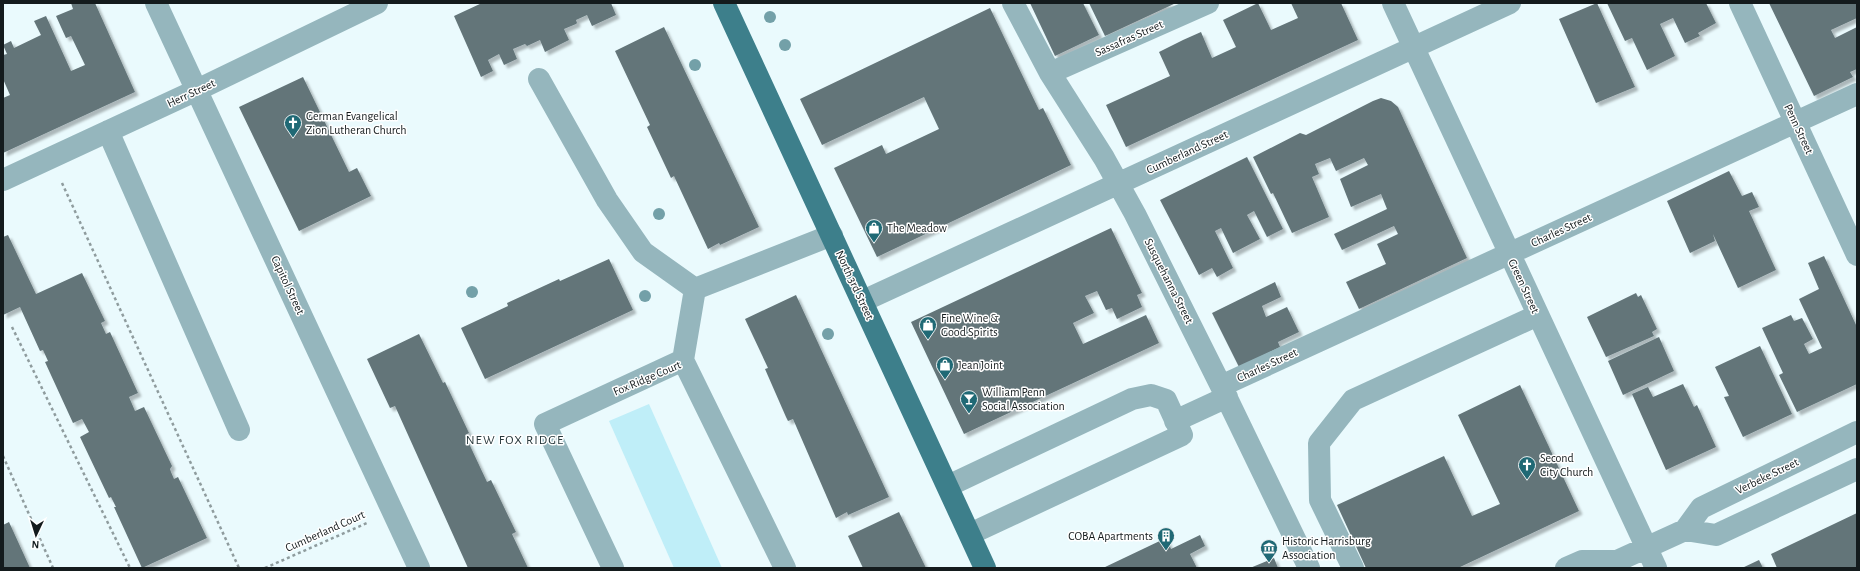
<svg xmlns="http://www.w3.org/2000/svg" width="1860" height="571" font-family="'Alegreya Sans',sans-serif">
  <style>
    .green { fill: #bfeef8 }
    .building { fill: #637579; filter: url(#shadow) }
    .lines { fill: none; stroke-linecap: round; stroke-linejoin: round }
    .path { stroke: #8f9c9e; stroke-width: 2.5; stroke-dasharray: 3 3; stroke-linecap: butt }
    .minor { stroke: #95b6bd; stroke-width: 22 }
    .major { stroke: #3d7f8b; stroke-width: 22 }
    .tree { fill: #73a0a8 }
    .labels { text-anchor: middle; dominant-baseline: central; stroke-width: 3; stroke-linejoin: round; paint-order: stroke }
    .street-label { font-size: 12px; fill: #141b1d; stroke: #fff }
    .poi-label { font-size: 12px; fill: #141b1d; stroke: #fff; text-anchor: start }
    .neighbourhood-label { font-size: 13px; letter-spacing: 1px; fill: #28393c; stroke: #fff }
  </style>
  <defs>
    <filter id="shadow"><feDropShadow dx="3.5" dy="3.5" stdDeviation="1" flood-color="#0004"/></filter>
  </defs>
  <rect width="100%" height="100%" fill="#eafafd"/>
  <path class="green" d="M649,404L722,568H674L609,421Z"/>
  <path class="building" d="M71,3H95L135,92L3,153V98L10,95L3,79V55L7,54L3,45L11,41L14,48L41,35L34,21L46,16L71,71L85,65L71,36L66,38L56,16L73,9Z
    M482,3H611L616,15L592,26L587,15L576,20L577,23L576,24L564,29L569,40L545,52L540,40L527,46L525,44L513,49L517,59L504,65L499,54L488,60L493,71L481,77L454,16Z
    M1030,3H1083L1099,35L1055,56Z
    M1089,3H1176L1105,36Z
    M1258,3L1271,30L1298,18L1291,3H1341L1358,40L1126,147L1106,105L1170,76L1159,52L1183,40L1201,32L1212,58L1236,47L1223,20Z
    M1597,3L1635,87L1596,103L1559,19Z
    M1607,3H1706L1716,23L1698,33L1700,36L1685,43L1673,18L1660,24L1675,56L1647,70L1632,38L1625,41Z
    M1769,3H1857V18L1831,30L1835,38L1857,27V69L1850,72L1853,77L1814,96Z
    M990,8L1039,110L1043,108L1071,165L877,257L834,168L882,145L886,154L939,129L924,97L822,145L800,99Z
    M664,27L759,227L720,245L719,243L708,249L674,176L671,178L647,127L650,125L615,51Z
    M303,77L349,172L357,168L371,196L299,231L239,107Z
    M1381,98L1391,101L1398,107L1467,258L1359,309L1346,282L1386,264L1377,244L1398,234L1394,226L1342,250L1334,234L1387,209L1381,194L1351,207L1340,179L1368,165L1364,158L1336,171L1330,158L1315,164L1319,174L1312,177L1329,217L1292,233L1273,193L1271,194L1253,157L1300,133L1306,135L1373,101Z
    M1247,157L1283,229L1267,237L1254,211L1247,215L1260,239L1233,253L1221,228L1215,231L1233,268L1217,277L1212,268L1199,275L1160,200Z
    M1729,171L1742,196L1752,192L1759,207L1749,211L1776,270L1738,288L1713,234L1715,241L1690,253L1667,201Z
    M1111,228L1142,293L1137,295L1142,307L1117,319L1112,308L1106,310L1097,291L1085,296L1094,313L1073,323L1083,344L1146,315L1159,343L964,434L911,322Z
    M8,235L36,294L82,273L105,321L101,323L106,334L110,332L138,393L129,397L135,411L144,407L172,466L170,469L171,472L174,479L178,477L207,538L142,568L114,507H116L111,497L109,498L80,437L89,432L82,419L73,423L45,362L48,361L43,350L40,351L20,307L3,315V237Z
    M1824,256L1857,327V384L1797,412L1779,375L1783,373L1762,328L1791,315L1794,321L1802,318L1813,339L1804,344L1809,354L1822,348L1799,299L1819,289L1808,263Z
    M609,259L633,310L485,379L461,328L508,306L507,303L559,279L560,281Z
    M1275,282L1281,297L1262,306L1266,317L1287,307L1299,332L1278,342L1280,347L1239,367L1212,313Z
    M1636,293L1638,297L1641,295L1657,329L1652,332L1654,336L1606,357L1587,317Z
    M796,295L889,497L848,515L847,512L836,518L793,419L788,421L786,417L765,369L768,368L745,319Z
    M419,334L443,383L445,382L469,433L465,435L487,482L491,480L515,530L516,532L512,534L528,568H468L395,406L390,408L367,359Z
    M1659,337L1674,371L1623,395L1608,361Z
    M1760,346L1792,414L1743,437L1724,397L1729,396L1715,367Z
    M1683,384L1694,407L1697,405L1716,447L1666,470L1632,394L1648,387L1653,397Z
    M1520,385L1579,511L1458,568H1366L1337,505L1444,456L1472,516L1500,504L1458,415Z
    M899,512L926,568H863L848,536Z
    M1857,513V568H1777L1771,554Z
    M9,522L30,568H3V525Z
    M1200,535L1205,546L1190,554L1197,568H1103L1166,538L1171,549Z
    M1274,558L1278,568H1250Z
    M1759,560L1763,568H1742Z"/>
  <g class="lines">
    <path class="path" d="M62,183L239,568
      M12,327L130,568
      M3,456L53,568
      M265,568L367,523"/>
    <path class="minor" d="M156,3L419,568
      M1013,3L1050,73L1104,158L1135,214L1221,386L1309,568
      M1393,3L1656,568
      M1740,3L1857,255
      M1050,73L1208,3
      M539,79L607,200L643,252L695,289L832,235
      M108,131L239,430
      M3,180L197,90L377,3
      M863,301L1510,3
      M683,360L695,289
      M1221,386L1857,94
      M1175,421L1227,397
      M948,486L1132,399L1151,395L1166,400L1182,435L970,534
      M1685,530L1716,535L1857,469
      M613,568L545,424L683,360L785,568
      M1353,568L1320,500L1319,443L1353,400L1538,315
      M1566,568L1582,561H1617L1685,530L1701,508L1857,432"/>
    <path class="major" d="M724,3L985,568"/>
  </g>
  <g class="tree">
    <circle cx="770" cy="17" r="6"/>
    <circle cx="785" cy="45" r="6"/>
    <circle cx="695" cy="65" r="6"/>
    <circle cx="659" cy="214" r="6"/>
    <circle cx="472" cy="292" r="6"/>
    <circle cx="645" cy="296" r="6"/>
    <circle cx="828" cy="334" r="6"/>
  </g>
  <defs>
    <g id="church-pin" transform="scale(0.9)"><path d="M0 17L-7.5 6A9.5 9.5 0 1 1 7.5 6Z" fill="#206975" stroke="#fff"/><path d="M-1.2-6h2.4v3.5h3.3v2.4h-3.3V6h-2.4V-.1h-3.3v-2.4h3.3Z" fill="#fff"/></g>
    <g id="shop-pin" transform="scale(0.9)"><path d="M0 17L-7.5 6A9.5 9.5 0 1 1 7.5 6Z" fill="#206975" stroke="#fff"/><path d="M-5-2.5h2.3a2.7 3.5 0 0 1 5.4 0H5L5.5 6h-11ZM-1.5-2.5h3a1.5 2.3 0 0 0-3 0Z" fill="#fff"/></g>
    <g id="bar-pin" transform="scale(0.9)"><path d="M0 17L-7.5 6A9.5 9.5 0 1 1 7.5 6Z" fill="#206975" stroke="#fff"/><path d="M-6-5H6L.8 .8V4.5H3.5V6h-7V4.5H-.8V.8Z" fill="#fff"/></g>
    <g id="building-pin" transform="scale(0.9)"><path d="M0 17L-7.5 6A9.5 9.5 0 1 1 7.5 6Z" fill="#206975" stroke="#fff"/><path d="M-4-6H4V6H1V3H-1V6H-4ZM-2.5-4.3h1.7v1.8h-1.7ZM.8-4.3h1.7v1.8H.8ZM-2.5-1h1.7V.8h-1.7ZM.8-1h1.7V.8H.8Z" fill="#fff"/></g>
    <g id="museum-pin" transform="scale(0.9)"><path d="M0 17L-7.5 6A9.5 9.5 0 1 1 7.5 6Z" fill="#206975" stroke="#fff"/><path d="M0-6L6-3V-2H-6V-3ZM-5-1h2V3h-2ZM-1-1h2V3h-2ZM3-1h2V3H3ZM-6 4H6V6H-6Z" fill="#fff"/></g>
  </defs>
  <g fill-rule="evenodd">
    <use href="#church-pin" x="293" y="123"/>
    <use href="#shop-pin" x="874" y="228"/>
    <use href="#shop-pin" x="928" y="325"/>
    <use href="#shop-pin" x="945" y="365"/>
    <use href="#bar-pin" x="969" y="399"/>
    <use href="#church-pin" x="1527" y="465"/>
    <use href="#building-pin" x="1166" y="536"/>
    <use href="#museum-pin" x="1269" y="548"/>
  </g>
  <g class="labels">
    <g class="street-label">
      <text transform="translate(1129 38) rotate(-24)">Sassafras Street</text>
      <text transform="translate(191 93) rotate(-25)">Herr Street</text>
      <text transform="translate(1799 129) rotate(65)">Penn Street</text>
      <text transform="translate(1187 152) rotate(-25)">Cumberland Street</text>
      <text transform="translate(1561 230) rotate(-25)">Charles Street</text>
      <text transform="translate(1169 281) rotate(63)">Susquehanna Street</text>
      <text transform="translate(288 285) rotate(65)">Capitol Street</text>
      <text transform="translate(855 285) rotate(65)">North 3rd Street</text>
      <text transform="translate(1524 286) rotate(65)">Green Street</text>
      <text transform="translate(1267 365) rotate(-25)">Charles Street</text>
      <text transform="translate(647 378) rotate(-23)">Fox Ridge Court</text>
      <text transform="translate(1767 476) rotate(-26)">Verbeke Street</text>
      <text transform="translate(325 531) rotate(-24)">Cumberland Court</text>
    </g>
    <g class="poi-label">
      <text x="306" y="116">German Evangelical<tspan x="306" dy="14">Zion Lutheran Church</tspan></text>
      <text x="887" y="228">The Meadow</text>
      <text x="941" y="318">Fine Wine &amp;<tspan x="941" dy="14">Good Spirits</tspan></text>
      <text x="958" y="365">Jean Joint</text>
      <text x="982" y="392">William Penn<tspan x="982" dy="14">Social Association</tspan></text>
      <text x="1540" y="458">Second<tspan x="1540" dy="14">City Church</tspan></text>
      <text x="1153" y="536" text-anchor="end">COBA Apartments</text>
      <text x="1282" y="541">Historic Harrisburg<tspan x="1282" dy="14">Association</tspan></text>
    </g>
    <g class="neighbourhood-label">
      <text x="515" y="440">NEW FOX RIDGE</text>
    </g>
  </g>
  <rect width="1860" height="571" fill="none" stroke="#141b1d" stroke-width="8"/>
  <g transform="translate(36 535) rotate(184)" stroke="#ffffff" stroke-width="3" paint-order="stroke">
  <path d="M0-3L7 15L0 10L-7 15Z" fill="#141b1d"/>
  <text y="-6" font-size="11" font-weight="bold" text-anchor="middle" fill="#141b1d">N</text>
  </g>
</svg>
